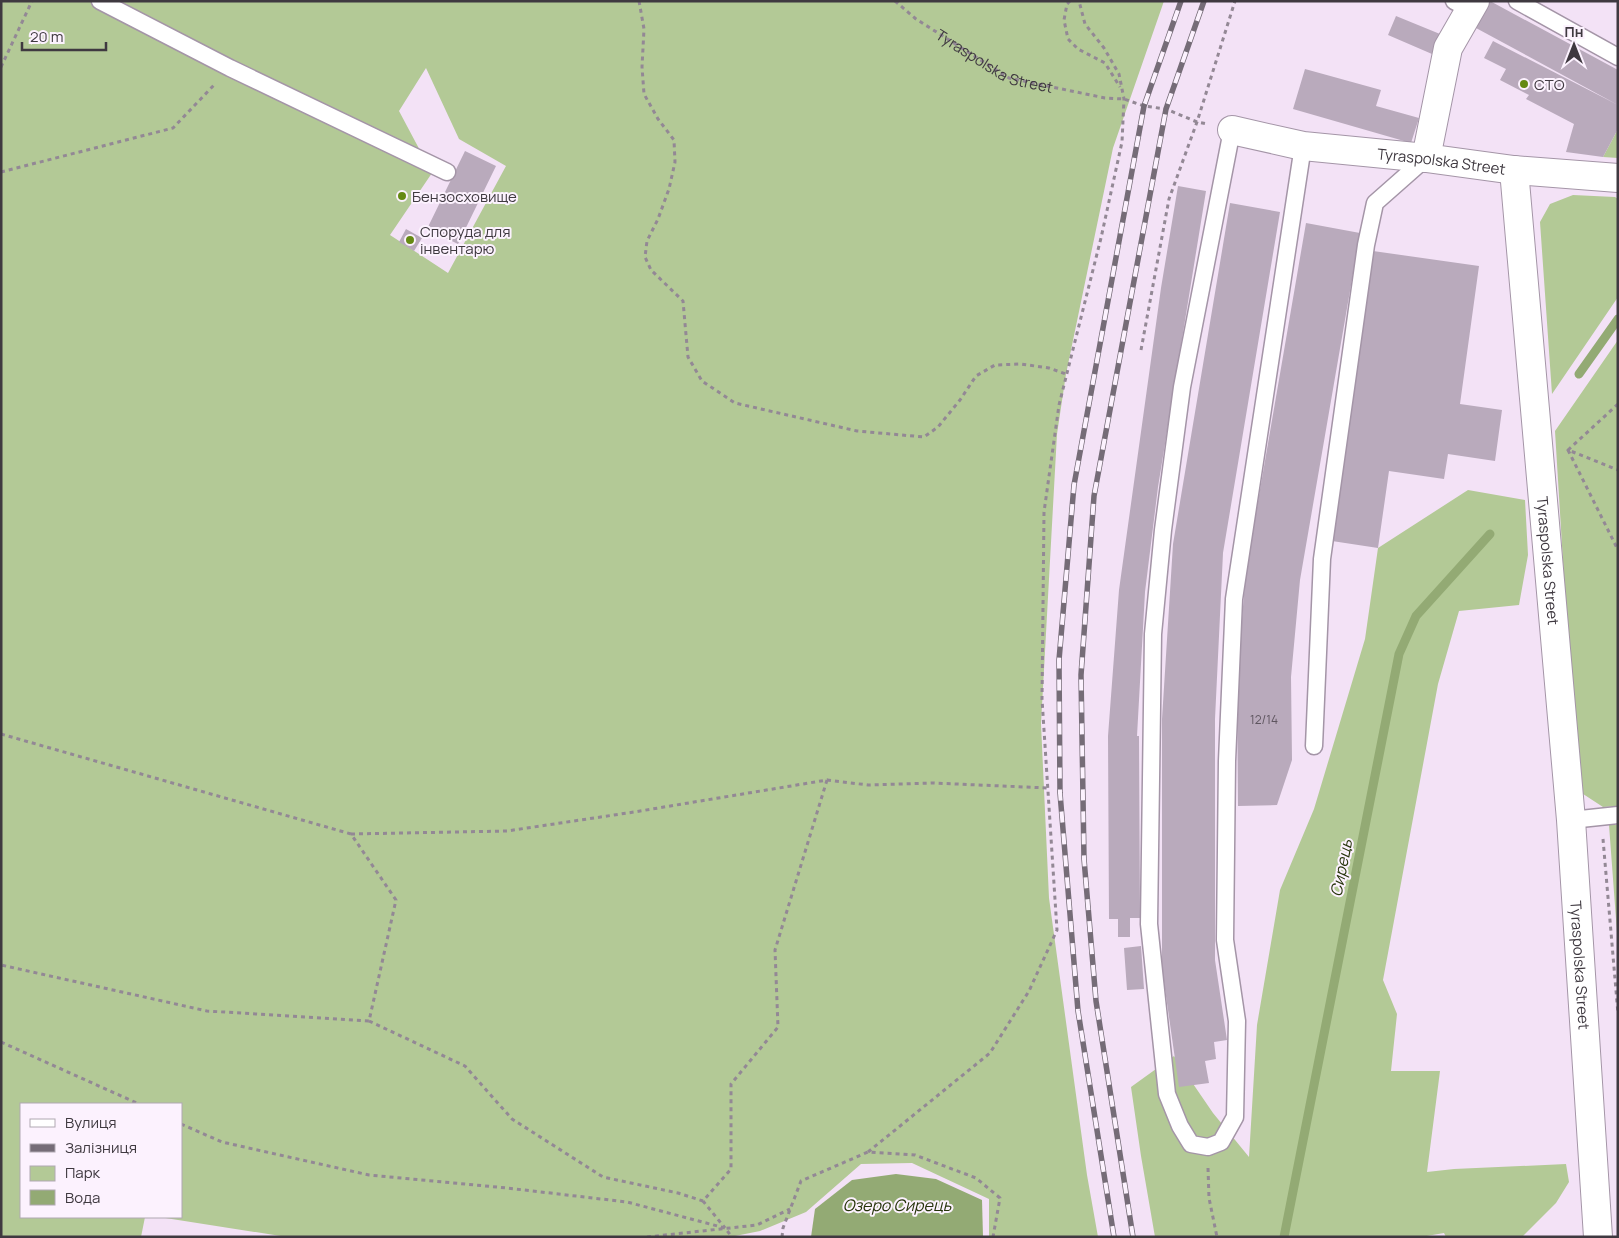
<svg xmlns="http://www.w3.org/2000/svg" width="1619" height="1238" font-family="Manrope,sans-serif">
  <style>
    .green { fill: #b3c996; fill-rule: evenodd }
    .water { fill: #93aa74 }
    .lines { fill: none; stroke-linecap: round; stroke-linejoin: round }
    .stream { stroke: #93aa74; stroke-width: 9 }
    .building { fill: #b9aabc }
    .service-casing { stroke: #a495a7; stroke-width: 19 }
    .minor-casing { stroke: #a495a7; stroke-width: 30 }
    .path { stroke: #938895; stroke-width: 3; stroke-dasharray: 4 4; stroke-linecap: butt }
    .service { stroke: #fff; stroke-width: 16 }
    .minor { stroke: #fff; stroke-width: 28 }
    .rail-casing { stroke: #756c77; stroke-width: 5.5 }
    .rail { stroke: #fcf2fe; stroke-width: 4; stroke-dasharray: 11; stroke-linecap: butt }
    .poi-dot { fill: #658a13; stroke: #fcf2fe; stroke-width: 2 }
    .labels { text-anchor: middle; dominant-baseline: central; stroke-width: 4; stroke-linejoin: round; paint-order: stroke }
    .number-label { font-size: 12px; fill: #5e555f }
    .street-label { font-size: 15px; fill: #3f3940; stroke: #fcf2fe }
    .poi-label { font-size: 15px; fill: #3f3940; stroke: #fcf2fe; text-anchor: start }
    .water-label { font-size: 16px; font-style: italic; fill: #25330a; stroke: #fcf2fe }
  </style>
  <rect width="100%" height="100%" fill="#f3e2f6"/>
  <path class="green" d="M1,1H1164L1113,148L1066,374L1057,434L1041,724L1049,898L1087,1175L1098,1237H989V1199L912,1163L861,1164L806,1212L760,1231L730,1237H287L159,1217H181V1104H21V1217H145L141,1237H1ZM426,68L459,139L506,166L448,273L390,235L432,173L399,111Z
    M1618,129V158L1603,157Z
    M1573,195L1615,197L1618,199V297L1552,394L1540,222L1550,204Z
    M1618,340V806L1603,807L1577,790L1555,431Z
    M1468,490L1525,500L1528,555L1519,605L1459,611L1438,684L1383,980L1397,1014L1391,1071H1440L1427,1172L1454,1169L1566,1164L1569,1182L1556,1203L1522,1237H1446L1444,1233L1421,1237H1155L1141,1156L1131,1087L1174,1056L1213,1113L1249,1157L1257,1025L1280,890L1314,809L1365,639L1378,548Z
    M1609,825H1618V946Z"/>
  <path class="water" d="M896,1174L936,1179L982,1200L983,1237H811L815,1209L852,1180Z"/>
  <g class="lines">
    <path class="stream" d="M1579,374L1618,319
      M1284,1237L1399,654L1416,616L1490,534"/>
  </g>
  <path class="building" d="M1490,1L1618,70V105L1476,28Z
    M1396,16L1440,34L1432,54L1388,35Z
    M1493,41L1618,105V129L1603,157L1566,152L1574,124L1526,99L1529,95L1500,80L1506,69L1484,58Z
    M1305,69L1381,90L1376,106L1419,118L1411,143L1293,109Z
    M465,151L496,166L458,244L427,229Z
    M1178,186L1206,191L1158,487L1145,592L1137,736H1139L1140,918H1130V937H1118V919H1109L1108,736L1119,590L1161,288Z
    M1230,203L1280,212L1223,553L1215,719V960L1227,1040L1214,1042L1216,1059L1205,1061L1209,1083L1179,1087L1162,968V719L1173,544Z
    M1306,223L1360,233L1300,580L1291,677L1292,760L1277,805L1238,806L1237,678L1246,571Z
    M406,229L422,238L414,251L399,242Z
    M1373,251L1479,266L1460,404L1502,410L1495,461L1448,454L1444,479L1389,471L1378,548L1332,541Z
    M1141,946L1144,989L1127,990L1124,948Z"/>
  <g class="lines">
    <g class="service-casing">
      <path id="service" d="M100,1L230,68L447,172
        M1454,1L1471,10
        M1517,1L1618,57
        M1232,130L1182,387L1163,530L1153,634L1149,924L1167,1094L1180,1126L1191,1144L1208,1147L1221,1142L1235,1117L1237,1021L1225,940L1227,761L1234,599L1303,146
        M1314,746L1322,559L1366,245L1375,203L1426,158
        M1571,820L1618,815"/>
    </g>
    <g class="minor-casing">
      <g id="minor">
        <path id="s2" d="M1232,130L1303,146L1426,158L1514,170L1618,178"/>
        <path d="M1426,158L1448,48L1475,1"/>
        <path id="s3" d="M1514,170L1571,820L1598,1237"/>
      </g>
    </g>
    <g class="path">
      <path d="M639,1L644,29L642,67L644,94L658,119L674,140L675,162L669,189L658,219L647,241L645,257L651,270L683,301L688,357L702,381L735,403L857,431L924,437L938,427L960,400L976,376L995,365L1021,364L1049,368L1066,374"/>
      <path id="s1" d="M895,1L916,19L1009,78L1105,98L1124,99L1144,106L1166,109L1197,122L1207,124"/>
      <path d="M1070,1L1067,4L1064,20L1068,39L1078,49L1105,63L1120,87"/>
      <path d="M1,67L32,1"/>
      <path d="M1,172L173,128L214,85"/>
      <path d="M1141,350L1169,199L1197,122L1235,1"/>
      <path d="M1618,404L1568,450L1618,470"/>
      <path d="M1568,450L1618,550"/>
      <path d="M1,734L351,834L396,900L369,1021L207,1011L1,965"/>
      <path d="M827,780L868,785L933,783L1048,788"/>
      <path d="M351,834L507,831L634,812L827,780L775,950L778,1027L731,1084V1169L703,1201L725,1228"/>
      <path d="M1603,839L1618,1014"/>
      <path d="M369,1021L465,1066L512,1119L603,1177L678,1193L703,1201"/>
      <path d="M1,1042L139,1104"/>
      <path d="M181,1124L222,1142L369,1175L507,1188L627,1202L725,1228L732,1237"/>
      <path d="M868,1152L990,1053L1029,991L1057,930L1042,699L1044,512L1059,405L1101,238L1122,142L1124,99L1119,74L1104,48L1085,24L1079,1"/>
      <path d="M1208,1168L1209,1198L1217,1237"/>
      <path d="M647,1237L757,1225L790,1209"/>
      <path d="M782,1237L783,1228L801,1181L868,1152L915,1155L976,1178L1000,1198L993,1237"/>
    </g>
    <use href="#service" class="service"/>
    <use href="#minor" class="minor"/>
    <g class="rail-casing">
      <path id="rail" d="M1114,1237L1078,1011L1060,793L1059,660L1074,485L1144,106L1181,1
        M1133,1237L1096,1001L1084,859L1081,675L1094,496L1166,109L1204,1"/>
    </g>
    <use href="#rail" class="rail"/>
  </g>
  <g class="poi-dot">
    <circle cx="1524" cy="84" r="5"/>
    <circle cx="402" cy="196" r="5"/>
    <circle cx="410" cy="240" r="5"/>
  </g>
  <g class="labels">
    <g class="number-label">
      <text x="1264" y="719">12/14</text>
    </g>
    <g class="street-label">
      <text stroke="none"><textPath href="#s1" startOffset="118">Tyraspolska Street</textPath></text>
      <text stroke="none"><textPath href="#s2" startOffset="212">Tyraspolska Street</textPath></text>
      <text stroke="none"><textPath href="#s3" startOffset="392">Tyraspolska Street</textPath></text>
      <text stroke="none"><textPath href="#s3" startOffset="798">Tyraspolska Street</textPath></text>
    </g>
    <g class="poi-label">
      <text x="1534" y="84">СТО</text>
      <text x="412" y="196">Бензосховище</text>
      <text x="420" y="231">Споруда для<tspan x="420" dy="17">інвентарю</tspan></text>
    </g>
    <g class="water-label">
      <text transform="translate(1341 868) rotate(-79)">Сирець</text>
      <text x="897" y="1205">Озеро Сирець</text>
    </g>
  </g>
  <rect width="1619" height="1238" fill="none" stroke="#3f3940" stroke-width="5"/>
  <rect x="20" y="1103" width="162" height="115" fill="#fcf2fe" stroke="#b0a8b2"/>
  <rect x="30" y="1119" width="25" height="8" fill="#ffffff" stroke="#b0a8b2"/>
  <text x="65" y="1128" font-size="15" fill="#3f3940">Вулиця</text>
  <rect x="30" y="1144" width="25" height="8" fill="#756c77" stroke="#b0a8b2"/>
  <text x="65" y="1153" font-size="15" fill="#3f3940">Залізниця</text>
  <rect x="30" y="1166" width="25" height="15" fill="#b3c996" stroke="#b0a8b2"/>
  <text x="65" y="1178" font-size="15" fill="#3f3940">Парк</text>
  <rect x="30" y="1190" width="25" height="15" fill="#93aa74" stroke="#b0a8b2"/>
  <text x="65" y="1203" font-size="15" fill="#3f3940">Вода</text>
  <g transform="translate(1574 45)" stroke="#fcf2fe" stroke-width="4" paint-order="stroke">
  <path d="M0-4L9 19L0 12L-9 19Z" fill="#3f3940"/>
  <text y="-8" font-size="14" font-weight="bold" text-anchor="middle" fill="#3f3940">Пн</text>
  </g>
  <path d="M22 42v8h84v-8" fill="none" stroke="#3f3940" stroke-width="2.5"/>
  <text x="30" y="42" font-size="15" fill="#3f3940" stroke="#fcf2fe" stroke-width="4" paint-order="stroke">20 m</text>
</svg>
